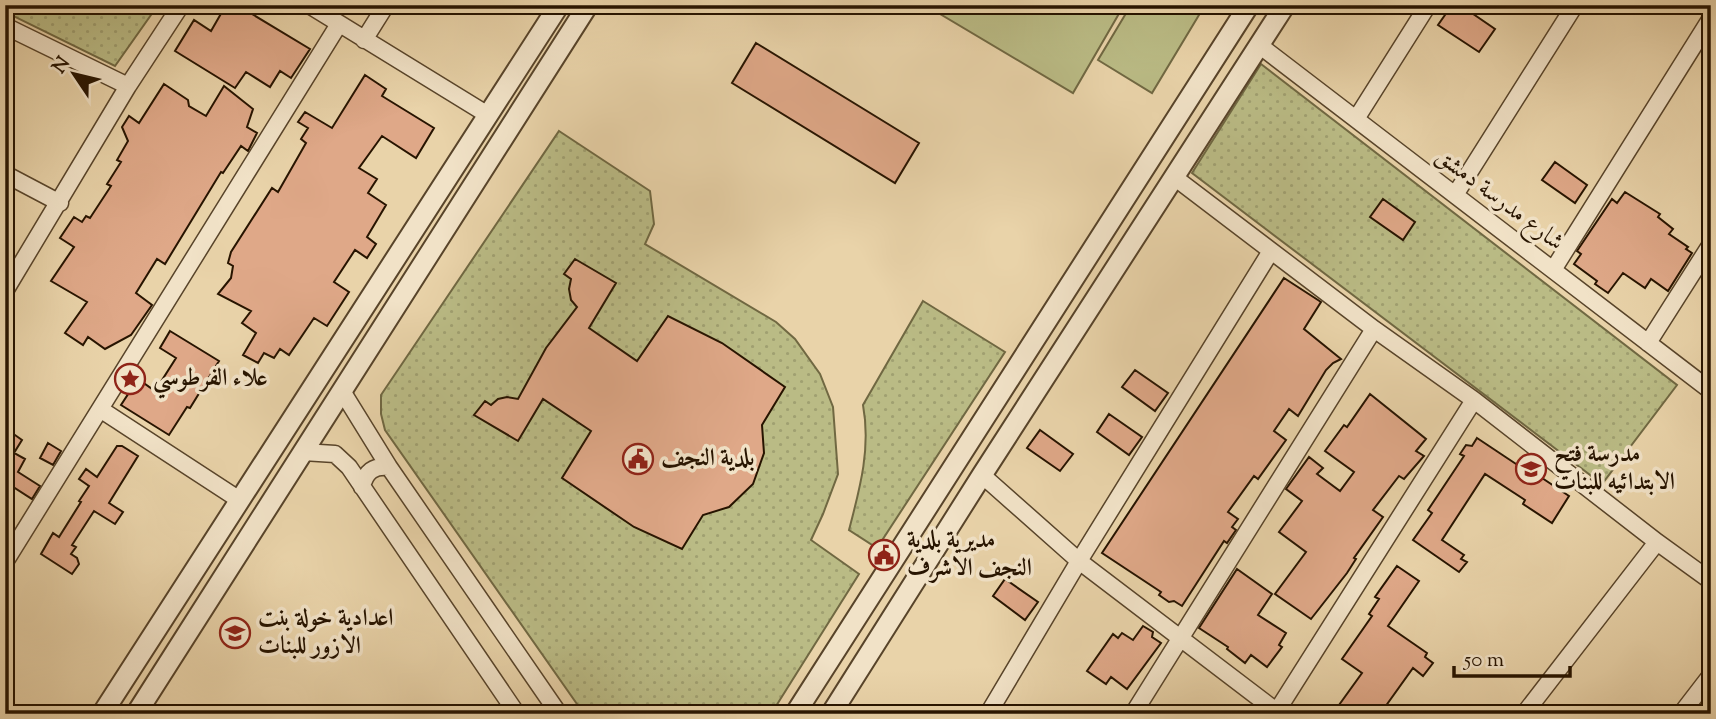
<svg xmlns="http://www.w3.org/2000/svg" width="1716" height="719" font-family="'Sorts Mill Goudy',Amiri,serif">
  <style>
    .grass { fill: url(#grass-dots); stroke: #706842; stroke-width: 2 }
    .garden { fill: #babb85; stroke: #706842; stroke-width: 2 }
    .building { fill: #dfa888; stroke: #271400; stroke-width: 2 }
    .lines { fill: none; stroke-linecap: round; stroke-linejoin: round }
    .minor-casing { stroke: #58442a; stroke-width: 19 }
    .tertiary-casing { stroke: #58442a; stroke-width: 23 }
    .minor { stroke: #f1e2c7; stroke-width: 16 }
    .tertiary { stroke: #f1e2c7; stroke-width: 19 }
    .labels { text-anchor: middle; dominant-baseline: central; stroke-width: 7; stroke-linejoin: round; paint-order: stroke }
    .street-label { font-size: 24px; fill: #271400; stroke: #f1e2c7 }
    .poi-label { font-size: 24px; font-weight: bold; fill: #271400; stroke: #f1e2c7; text-anchor: start }
  </style>
  <defs>
    <pattern id="grass-dots" width="8" height="8" patternUnits="userSpaceOnUse" patternTransform="scale(1.75)"><rect width="8" height="8" fill="#babb85"/><path d="M2 2h.1M6 6h.1" fill="none" stroke="#a0a071" stroke-width="1.8" stroke-linecap="round"/></pattern>
  </defs>
  <rect width="100%" height="100%" fill="#e9d3a9"/>
  <filter id="stains"><feTurbulence type="fractalNoise" baseFrequency=".00286" numOctaves="4"/><feColorMatrix values="0 0 0 0 .2 0 0 0 0 .09 0 0 0 0 .02 0 0 0 .5 -.17"/></filter>
  <radialGradient id="worn" r=".72"><stop offset=".6" stop-color="#630" stop-opacity="0"/><stop offset="1" stop-color="#630" stop-opacity=".3"/></radialGradient>
  <path class="grass" d="M5,5H158L115,66L5,12Z
    M1261,64L1677,385L1602,484L1192,173Z
    M559,131L650,191L654,224L645,244L776,322L795,339L820,374L833,407L838,474L823,514L811,540L859,574L771,714H584L385,430L381,414V395Z
    M923,301L1005,352L877,548L849,530C860,488 871,448 863,405Z"/>
  <path class="garden" d="M925,5H1124L1073,93Z
    M1131,5H1205L1152,93L1098,60Z"/>
  <path class="building" d="M226,5H237L310,49L291,78L280,71L270,87L246,72L235,88L175,51L194,20L211,31Z
    M1452,5H1460L1495,29L1479,52L1438,25Z
    M756,43L919,143L895,183L732,83Z
    M365,75L386,89L382,96L434,128L416,158L382,136L359,168L377,179L368,193L386,205L367,237L376,244L367,258L355,250L334,282L349,292L327,326L314,318L289,355L280,349L274,358L264,353L258,363L243,355L256,333L242,323L251,311L218,294L231,278L233,266L228,263L231,252L272,188L278,192L306,143L301,139L308,128L298,122L305,112L332,128Z
    M164,84L188,100L189,106L206,116L224,86L253,109L247,127L257,133L248,151L241,146L223,173L221,172L165,264L157,259L136,293L152,305L131,335L105,349L88,337L83,345L65,333L87,302L51,281L74,247L60,238L74,217L82,222L86,216L90,218L111,186L107,184L121,162L117,160L128,141L122,127L129,116L139,123Z
    M1555,162L1587,185L1575,203L1542,180Z
    M1625,192L1660,214L1658,217L1673,229L1669,234L1688,247L1686,249L1692,253L1668,291L1651,279L1645,288L1623,273L1608,293L1595,284L1597,281L1574,264L1581,254L1577,251L1612,199L1617,203Z
    M1383,199L1415,222L1403,240L1370,217Z
    M575,259L616,283L589,328L637,361L668,316L722,343L785,387L762,425L764,453L753,484L729,507L703,515L682,549L634,527L562,478L591,431L543,399L518,441L474,415L485,401L491,405L498,399L507,397L518,399L546,348L577,307L571,300L569,289L571,279L564,274Z
    M1284,278L1321,302L1304,329L1341,359L1333,363L1326,370L1298,416L1289,409L1274,431L1286,440L1258,479L1254,476L1228,512L1238,519L1232,527L1236,530L1227,543L1224,541L1182,606L1174,601L1169,602L1159,595L1161,592L1102,553Z
    M170,331L219,361L190,408L187,407L169,435L121,405L138,379L155,391L176,358L160,348Z
    M1135,370L1168,393L1155,411L1122,387Z
    M1370,394L1426,439L1416,451L1424,456L1404,479L1399,476L1373,510L1383,517L1354,558L1356,559L1347,573L1311,619L1275,594L1306,552L1279,532L1302,501L1286,489L1309,457L1323,468L1317,474L1340,491L1354,472L1325,451L1344,425L1347,427Z
    M1109,414L1142,437L1129,455L1097,432Z
    M5,428L22,440L14,453L25,459L18,472L40,486L32,499L10,485L5,495Z
    M1040,430L1073,454L1060,471L1027,448Z
    M1477,438L1537,478L1539,476L1569,496L1552,523L1523,504L1525,500L1485,474L1442,540L1464,555L1461,559L1467,562L1459,572L1413,540L1432,513L1428,510L1464,456L1460,454L1466,445L1472,446Z
    M48,443L61,451L53,465L40,458Z
    M117,446H122L138,456L109,503L123,512L115,524L94,511L72,545L76,547L71,554L77,558L79,564L72,574L41,554L53,533L59,537L81,502L79,501L89,486L79,479L86,469L97,477Z
    M1397,566L1419,581L1388,626L1427,653L1425,657L1433,663L1423,676L1413,668L1380,714H1351L1339,705L1362,673L1342,659L1372,616L1369,614L1379,599L1375,597Z
    M1237,569L1272,594L1258,615L1286,633L1279,645L1282,647L1267,667L1251,655L1245,663L1227,649L1228,647L1199,628Z
    M1005,579L1038,602L1025,620L993,596Z
    M1143,626L1153,632L1152,637L1161,643L1127,689L1111,677L1106,684L1087,671L1113,634L1118,638L1122,633L1133,640Z"/>
  <g class="lines">
    <g class="minor-casing">
      <path id="minor" d="M309,5L488,115
        M5,26L128,86
        M364,40L386,5
        M1259,45L1711,391
        M1356,119L1428,5
        M5,174L60,203
        M1174,177L1374,329L1474,400L1657,542L1711,581
        M1455,195L1575,5
        M1553,270L1711,18
        M5,291L128,86L181,5
        M1648,343L1711,244
        M342,391L389,467L559,714
        M100,409L238,499
        M303,452L335,454L349,467L517,714
        M982,475L1079,561L1280,714
        M362,487C365,472 374,465 389,467
        M5,562L339,24
        M988,714L1079,561L1271,251
        M1133,714L1374,329
        M1275,714L1474,400
        M1524,714L1657,542
        M1681,714L1711,675"/>
    </g>
    <g class="tertiary-casing">
      <path id="tertiary" d="M102,714L559,5
        M136,714L588,5
        M795,714L1249,5
        M831,714L982,475L1285,5"/>
    </g>
    <use href="#minor" class="minor"/>
    <use href="#tertiary" class="tertiary"/>
  </g>
  <defs>
    <g id="sight-ring" transform="scale(1.575)"><circle r="9.5" fill="#f1e2c7" stroke="#8f2418" stroke-width="1.5"/><path d="M0-6L1.8-2.2L6-1.7L2.9 1.2L3.7 5.4L0 3.3L-3.7 5.4L-2.9 1.2L-6-1.7L-1.8-2.2Z" fill="#8f2418"/></g>
    <g id="civic-ring" transform="scale(1.575)"><circle r="9.5" fill="#f1e2c7" stroke="#8f2418" stroke-width="1.5"/><path d="M-.6-6.5H3V-4.5H.6V-3L4-1V1h2V6H-6V1h2V-1L-.6-3ZM-1.2 2.5V6h2.4V2.5Z" fill="#8f2418"/></g>
    <g id="school-ring" transform="scale(1.575)"><circle r="9.5" fill="#f1e2c7" stroke="#8f2418" stroke-width="1.5"/><path d="M0-5L7-2L0 1L-7-2ZM-4 1L0 2.5L4 1V4Q0 6-4 4Z" fill="#8f2418"/></g>
  </defs>
  <g fill-rule="evenodd">
    <use href="#sight-ring" x="130" y="379"/>
    <use href="#civic-ring" x="638" y="459"/>
    <use href="#school-ring" x="1531" y="469"/>
    <use href="#civic-ring" x="884" y="555"/>
    <use href="#school-ring" x="235" y="633"/>
  </g>
  <g class="labels">
    <g class="street-label">
      <text transform="translate(1499 200) rotate(37)">شارع مدرسة دمشق</text>
    </g>
    <g class="poi-label">
      <text x="153" y="379">علاء الفرطوسي</text>
      <text x="1554" y="455">مدرسة فتح<tspan x="1554" dy="28">الابتدائيه للبنات</tspan></text>
      <text x="661" y="459">بلدية النجف</text>
      <text x="907" y="541">مديرية بلدية<tspan x="907" dy="28">النجف الاشرف</tspan></text>
      <text x="258" y="619">اعدادية خولة بنت<tspan x="258" dy="28">الازور للبنات</tspan></text>
    </g>
  </g>
  <rect width="1716" height="719" fill="none" stroke="#e9d3a9" stroke-width="28"/>
  <rect x="7" y="7" width="1702" height="705" fill="none" stroke="#271400" stroke-width="3.5"/>
  <rect x="14" y="14" width="1688" height="691" fill="none" stroke="#271400" stroke-width="2"/>
  <g transform="translate(74 74) rotate(305)" stroke="#f1e2c7" stroke-width="5" paint-order="stroke">
  <path d="M0-5L12 26L0 18L-12 26Z" fill="#271400"/>
  <text y="-10" font-size="19" font-weight="bold" text-anchor="middle" fill="#271400">N</text>
  </g>
  <path d="M1454 666v10h116v-10" fill="none" stroke="#271400" stroke-width="3.5"/>
  <text x="1464" y="666" font-size="21" fill="#271400" stroke="#f1e2c7" stroke-width="5" paint-order="stroke">50 m</text>
  <rect width="100%" height="100%" filter="url(#stains)"/>
  <rect width="100%" height="100%" fill="url(#worn)"/>
</svg>
